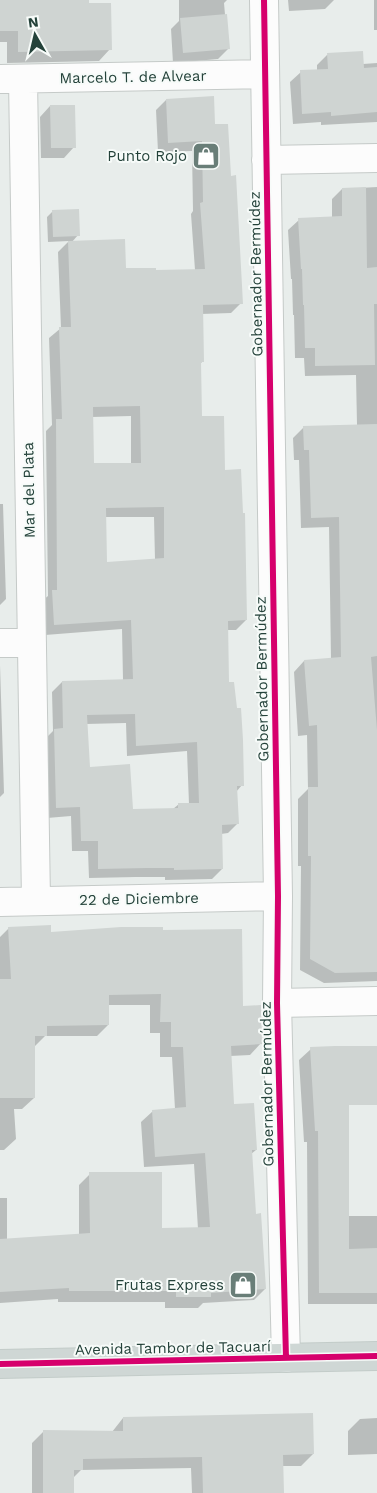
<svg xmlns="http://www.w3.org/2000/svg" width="377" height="1493" font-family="'Work Sans',sans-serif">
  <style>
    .shadow { fill: #0003; fill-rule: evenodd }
    .building { fill: #cfd4d2; fill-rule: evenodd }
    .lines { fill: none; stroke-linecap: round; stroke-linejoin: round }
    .street-casing { stroke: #c5cac8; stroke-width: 30 }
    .primary-casing { stroke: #c3ccc9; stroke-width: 30 }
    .street { stroke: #fcfcfc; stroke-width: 28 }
    .primary { stroke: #cfd7d5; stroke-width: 28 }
    .cycleway-casing { stroke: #f7fbf9; stroke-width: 9 }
    .cycleway { stroke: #d6006c; stroke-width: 6 }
    .labels { text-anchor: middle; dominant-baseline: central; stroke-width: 4; stroke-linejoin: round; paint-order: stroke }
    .street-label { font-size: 15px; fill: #24423a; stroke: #f7fbf9 }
    .poi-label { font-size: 15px; fill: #24423a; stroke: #f7fbf9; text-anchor: end }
  </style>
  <rect width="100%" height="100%" fill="#e8edeb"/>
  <path class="shadow" d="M0,0H87L110,49L99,61L7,63V42H0Z
    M179,0H227L224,3L228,49L218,59L173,63L171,29L179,21Z
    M288,0H334L325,9L289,11Z
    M374,0H377V30H374Z
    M362,52L363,64L377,63V122L321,125V122L293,124L290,82L301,72L317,71V65L327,55Z
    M166,100L214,125L230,177L241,303L231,313L201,314L202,362L199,365L200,417L224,471L246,620L236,630H227L228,683L242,785L236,792L238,823L228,833L221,834L222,869L212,879L165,880V877H136L89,878L88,851H72L71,816L47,818L44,740L53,731L52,692L62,682L123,680L122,629L45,635L42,601L48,596L46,431L52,425L49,338L61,328L58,252L69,241L48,242L47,217L53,211L78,235L72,242L125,269L155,271L195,270L191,214L193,211L192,151L158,152L156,110ZM131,416V464H93L92,417ZM105,517H154L155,560L106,563ZM126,723L127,756L187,751L189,804H179L173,809L131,810L88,768L86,724Z
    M50,106L74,147L64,158H41L40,117Z
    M377,187V981L324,983L300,970L301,866H298V799L308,789L307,735L298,736L294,672L304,661L331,659L329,527L301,528L299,460H294L293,438L304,427L357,425L356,375L305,376L304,358H295L294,315H293L292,279H291L288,230L299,220L332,218V199L342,189Z
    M0,504H3L6,599L0,605Z
    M0,665L4,793L0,797Z
    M9,928L50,934L242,1007L261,1043L250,1055L230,1056L233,1106L256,1150L251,1154L255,1215L265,1289L254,1300L203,1303L198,1308H165V1302H58V1299L0,1303V1198H7V1240L79,1235V1185L90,1174L161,1229H198L194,1164L144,1167L141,1122L153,1111L175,1109L172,1057H160V1033H150V1005H108V1025L97,1036H45L34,1047V1098L22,1109H14L16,1139L4,1150H0V937Z
    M311,1049L348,1216H377V1304H308L307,1142H304L299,1060Z
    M123,1418L313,1454L301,1466H282L283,1493H192L191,1468L81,1470L73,1478V1493H32V1443L44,1431L112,1432Z
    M377,1418V1454L348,1455V1431L360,1419Z"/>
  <path class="building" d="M0,0H89V3H111L112,50L18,52V31H0Z
    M227,14L230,49L183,53L180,18Z
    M363,51L364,68L377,67V112L331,116V112L302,114L300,70L328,69L327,53Z
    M214,96L215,124H228L231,176L236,175L243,304L203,305L204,362H201L202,416H224L225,470L241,469L243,513H245L247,620L228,621L229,682H234L237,708H241L243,740L244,786H237L239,824L222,825L223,869L174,870V868H147L98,869V841H81L80,807L56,808L54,729L63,728L62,681L133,679L131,620L54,625L52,590H57L56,419H62L59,327H71L68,241L125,239L126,268H156V270L205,269L200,203L203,202L202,141L168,143L166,99ZM140,406L141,463H94L93,407ZM164,507V558L107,562L106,508ZM135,714L136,746L197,742L199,803H178V808L133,809L130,764L90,767L87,715Z
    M50,105H75L76,148H51Z
    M366,187L367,268L377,267V304H374L375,365L315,366V348H305L304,305H303L302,269H301L298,218L342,216V188Z
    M79,209L80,236L53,237L52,210Z
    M377,424V656L371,657L377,730V972L335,973L310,959L311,856H308V787H318L317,725L309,726L304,660L341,657L339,517L311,518L309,450H304L303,426Z
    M51,925V932L121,927H163V930L242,929L243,1006L261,1005L262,1044L231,1046L234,1104L254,1103L257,1150H252L256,1214L261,1213L266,1289L211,1293V1297H176V1291H69V1288L0,1292V1239L90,1233L89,1172H162V1228L210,1227L205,1153L155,1157L152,1110L186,1107L183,1047H171V1022H160L161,994L109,995V1025L47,1026V1036H35V1098H0V979H11L8,927Z
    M335,1046H377V1105H349V1249L377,1248V1293H319L318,1131H315L310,1047Z
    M313,1413L314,1454L283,1455L284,1493H203L202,1457L83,1459V1470H74V1493H43V1430L123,1431V1417Z"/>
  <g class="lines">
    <g class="street-casing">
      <path id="street" d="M264,0L278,896L277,1003L286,1358
        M0,79L265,74
        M23,79L36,901
        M266,160L377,158
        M0,643H32
        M0,902L278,896
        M277,1003L377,1001"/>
    </g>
    <g class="primary-casing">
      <path id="primary" d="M0,1364L377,1356"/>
    </g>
    <use href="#street" class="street"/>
    <use href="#primary" class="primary"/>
    <g class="cycleway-casing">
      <path id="cycleway" d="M264,0L278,896L277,1003L286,1358
        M0,1364L377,1356"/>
    </g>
    <use href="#cycleway" class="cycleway"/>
  </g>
  <defs>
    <g id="shop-square" transform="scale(1.4375)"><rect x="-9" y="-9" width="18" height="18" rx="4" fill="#697e78" stroke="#f7fbf9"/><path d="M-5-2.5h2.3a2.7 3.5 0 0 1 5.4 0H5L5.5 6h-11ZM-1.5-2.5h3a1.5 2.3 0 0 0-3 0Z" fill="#fff"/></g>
  </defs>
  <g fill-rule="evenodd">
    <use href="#shop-square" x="206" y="156"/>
    <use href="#shop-square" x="243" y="1285"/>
  </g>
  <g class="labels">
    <g class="street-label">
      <text transform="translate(133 77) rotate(-1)">Marcelo T. de Alvear</text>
      <text transform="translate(256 274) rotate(-91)">Gobernador Bermúdez</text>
      <text transform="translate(29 490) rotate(-91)">Mar del Plata</text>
      <text transform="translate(262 679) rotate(-91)">Gobernador Bermúdez</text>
      <text transform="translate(139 899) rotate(-1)">22 de Diciembre</text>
      <text transform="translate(267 1084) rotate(-91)">Gobernador Bermúdez</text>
      <text transform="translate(173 1348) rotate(-1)">Avenida Tambor de Tacuarí</text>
    </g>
    <g class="poi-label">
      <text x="187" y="156">Punto Rojo</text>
      <text x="224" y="1285">Frutas Express</text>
    </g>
  </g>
  <g transform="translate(35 35) rotate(352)" stroke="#f7fbf9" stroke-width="4" paint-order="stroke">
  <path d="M0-4L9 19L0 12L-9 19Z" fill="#24423a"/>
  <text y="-8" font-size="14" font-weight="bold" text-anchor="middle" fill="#24423a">N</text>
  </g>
</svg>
